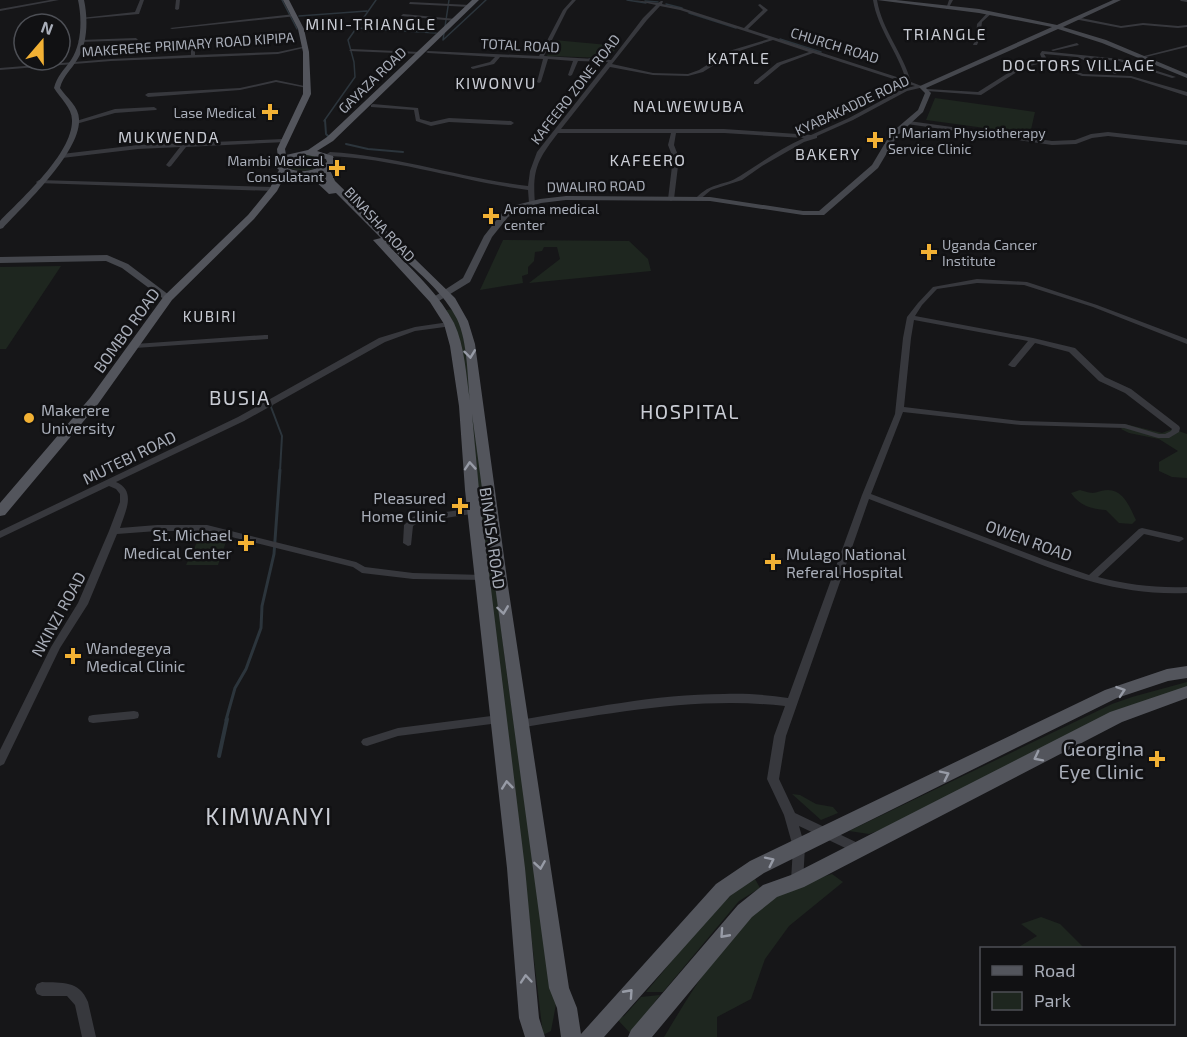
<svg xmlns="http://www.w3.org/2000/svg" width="1187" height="1037" font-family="'Exo 2',sans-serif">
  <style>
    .green { fill: #1e261f }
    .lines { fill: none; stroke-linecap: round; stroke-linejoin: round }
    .stream-far3 { stroke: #2c353c; stroke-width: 1.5 }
    .stream-far2 { stroke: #2c353c; stroke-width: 2 }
    .stream-far1 { stroke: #2c353c; stroke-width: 3 }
    .stream { stroke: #2c353c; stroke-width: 4 }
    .street { fill: #37383d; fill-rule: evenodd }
    .secondary { fill: #45474d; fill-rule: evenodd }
    .primary { fill: #53555c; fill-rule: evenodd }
    .oneway { stroke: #979ba6 }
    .poi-dot { fill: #f2b134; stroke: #111113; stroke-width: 2 }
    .labels { text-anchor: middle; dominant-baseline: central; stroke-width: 5; stroke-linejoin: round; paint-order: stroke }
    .far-street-label { font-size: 14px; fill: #a8adb8; stroke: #111113 }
    .far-poi-label { font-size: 14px; fill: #a8adb8; stroke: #111113; text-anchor: start }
    .far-neighbourhood-label { font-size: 15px; letter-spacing: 1.5px; fill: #c9ccd4; stroke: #111113 }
    .far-quarter-label { font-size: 16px; letter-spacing: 1.5px; fill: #c9ccd4; stroke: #111113 }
    .street-label { font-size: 16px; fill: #a8adb8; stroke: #111113 }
    .poi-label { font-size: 16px; fill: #a8adb8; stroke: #111113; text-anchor: start }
    .quarter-label { font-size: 20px; letter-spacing: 1.5px; fill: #c9ccd4; stroke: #111113 }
    .near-poi-label { font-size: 20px; fill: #a8adb8; stroke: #111113; text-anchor: end }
    .near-quarter-label { font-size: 24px; letter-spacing: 1.5px; fill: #c9ccd4; stroke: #111113 }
  </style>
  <rect width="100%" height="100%" fill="#161618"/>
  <path class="green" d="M554,40L619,46L607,58L547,56Z
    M935,98L1035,112L1030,134L926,120Z
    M307,154L323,158L325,162C314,173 298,172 285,167L284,164L288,159Z
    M503,240L629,241L648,259L651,271L529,283L560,259L557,247H544L542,251L535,252L534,261L528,267V274L522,276L523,283L480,290Z
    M61,266L6,349H0V267Z
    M456,309L466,348L508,683L556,1004L551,1031L543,1035L461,344L451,318L446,310Z
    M1125,424L1162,433L1173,429L1187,434V478L1172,477L1159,471V462L1178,451L1159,439L1129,433L1121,429Z
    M1080,490C1098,496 1093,491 1108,490C1124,490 1130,508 1136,520L1132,524L1119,523L1106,510C1091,509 1080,506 1071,493Z
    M202,532L227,539L218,565H186Z
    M1187,682V688L1119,711L889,827L869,834L849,831L1112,704L1132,697Z
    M792,794L800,795L816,804L833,807L838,813L821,820Z
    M832,874L843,882L789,926L765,959L751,999L717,1017V1037H664C690,994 738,913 784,891C799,883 817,879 832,874Z
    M754,877L760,888L739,901L663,992H646C680,953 711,907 754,877Z
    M1041,917L1060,924L1084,948H1017L1037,936L1021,924Z
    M660,995L631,1034L617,1019L624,1016L641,997Z"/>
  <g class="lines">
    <path class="stream-far3" d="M282,0L297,29
      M449,0L443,40L486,0
      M627,0L646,3
      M645,1L658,2
      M666,4L682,8
      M689,13L736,28
      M299,16L367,11
      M357,28L436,33
      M780,39L821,52
      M589,59H608
      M324,121L355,77L354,62L348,40L376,0"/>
    <path class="stream-far2" d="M325,120L326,134L330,138
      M346,144L368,149L403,152
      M272,404L271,407L282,436L280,471"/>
    <path class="stream-far1" d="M226,720L235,688L246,669L261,628L262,606L274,554L280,470"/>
    <path class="stream" d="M219,756L227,719"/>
    <path class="street" d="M50,0H59L0,11V9Z
      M140,0H144L139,14L83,19L81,18L135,12Z
      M176,0H180L179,9L177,10L175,9Z
      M572,0H576L567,10L544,56L611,60L643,18L656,5L633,0L658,3L661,1H663L662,4L682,8L744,28L763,10L758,5L760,4L768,10L748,29L906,80C898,52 878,30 873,0H877C882,30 903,53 911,82L924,87L907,91L853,120L817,136V138L804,142L762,166L742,180L711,190L698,201L695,199C712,181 723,187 740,176C761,163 781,148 804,138L724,133H676L674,145L679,158L674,199L671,201L668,199L673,158L668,145L671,133H558C538,159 532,169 535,203L532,205L529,203L528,190C461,181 397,159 330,156L327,154L330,152C397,156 461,178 528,186L530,171L537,152L608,62L578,61L572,75L570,76L568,75L573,61L548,59L541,82L539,83L537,82L543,59L500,57L494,64L473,69L471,68V67L490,62L495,57L428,53L426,52L428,51L539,56L563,10ZM660,6L680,10L769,39L729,51L699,70L688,74L653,73L612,64L647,20ZM773,40L809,52L777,63L754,82V84H758L781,65L813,53L915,86L903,89L849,118L811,135L724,129H561L610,67L653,75L688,76L703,72L733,53Z
      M949,0H953L948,9H946Z
      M1180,0H1187V2L1181,1Z
      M410,2L470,5L472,6L470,7L409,4Z
      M988,12L992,13L982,22L980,38L977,45H973L976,38L977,24Z
      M295,14L297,16L172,29L170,28Z
      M403,14L456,19L458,20L456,21L401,16Z
      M1076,17L1121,26L1143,23L1178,26L1187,25V27L1178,28L1143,25L1121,28L1074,19Z
      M136,38L138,40L80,42L78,41L80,40Z
      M202,39L204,40V44L195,48V55L278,52L306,46L308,47L278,54L111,61L0,70V68L111,59L191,55V47L200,43V40Z
      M1077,43L1079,45L1053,51L1051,50Z
      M1187,45V47L1142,58L1140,57Z
      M124,46L126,48L77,53L75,52Z
      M351,49L420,52L422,53L420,54L349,51Z
      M1042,51L1120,59L1176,77L1172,78L1119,61L1084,58L1117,72V73L1115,74L1077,57L1044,54L1047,59L1083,74L1131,76L1187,92V96L1131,78L1082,76L1045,62L1023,68L981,95L927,91L925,90L927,89L978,92L1019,66L1042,59L1040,54Z
      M276,80L309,87L307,88L276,82L240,90L148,97L145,95L148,93L240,88Z
      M373,104L418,108L420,119L431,122L449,118L511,121L514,123L511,125L449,122L431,126L416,121L414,110L371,107V105Z
      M154,107L157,109L156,110L115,113L76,124L73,122L115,109Z
      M909,121L1052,141L1075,140L1091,134L1108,132L1187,141V145L1108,136L1092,138L1076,144L1052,145L907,124V122Z
      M284,139L286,140V142L186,147L171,166L169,167L166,165L180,147L138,149L62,158L59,156L62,154L138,145Z
      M39,180L274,187L277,189L274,191L37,183L36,182Z
      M977,279L1027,282L1097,305L1187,339V344L1093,307L1024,285L977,283L937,289L922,305L915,316L1033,338L1075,348L1105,377L1131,389L1179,426L1180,428L1179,432L1169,438H1158L1124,428L1021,425L903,412L871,494L1045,560L1089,575L1139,529L1142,528L1182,537L1184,539L1179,542L1144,534L1098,577C1128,585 1156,588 1187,587V593C1114,596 1060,572 993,546C952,530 910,515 869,499L786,736L779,779L795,813L862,845L864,849L862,853L858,854L799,826L805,847L803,881L801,885L797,887L793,885L791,881L793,847L784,815L767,779L774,736L785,706C695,696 608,714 519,728L515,727L514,724L515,721L519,720C587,709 655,694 724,694C746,693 767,695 788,698L862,495L895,414L903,338L907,317L918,303L933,287ZM914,320L1028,341L1008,365L1012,367H1015L1035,343L1069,352L1099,381L1125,393L1172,429L1171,431L1165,434H1159L1125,424L1021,421L904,407L911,338Z
      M449,322L453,324L452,326L415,331L385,342L244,421L116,482C137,491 125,512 120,528L157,525H207L356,562L365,567L413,573L483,575L486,576L488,578L486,580L413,579L362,573L353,567L207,531H157L117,534L88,604L60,648L4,764L0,766V750L51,647L78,603L109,531L120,502V494L116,489L109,486L0,538V531L238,417L379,338L415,327Z
      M265,335H268V339L135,348L131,346L135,344Z
      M475,508L479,511L478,513L419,522L413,526L411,545L408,546L403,543L404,525L413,517L416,516Z
      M134,711L138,712L139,715L138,718L134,719L93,723L89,722L88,719L89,716L93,715Z
      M499,715L503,716L504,719L503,722L499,723L398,736L367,746L363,745L361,742L363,739L398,728Z
      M42,982C62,983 79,980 88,1002L96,1037H82L75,1005L67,996H42L37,994L35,989L37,984Z"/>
    <path class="secondary" d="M78,0H84C88,18 88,44 77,60C71,70 63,76 60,88C67,98 79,107 79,119C81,152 24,205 3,228L0,229V221C22,198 73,153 72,120C72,108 60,98 54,88C57,76 64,70 71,60C82,44 82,18 78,0Z
      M877,0H896L979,9L1057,25L1113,0H1121L1063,27L1106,40L1187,74V78L1102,43L1058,29L926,88L931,93L923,112L897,136L878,168L824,215H803L710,201L566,200L541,203L522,209L508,217L492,237L470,282L437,302H431L429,300L463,278L484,236L502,213L516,205L540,199L566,196L710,197L803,211H819L872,165L891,133L918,110L925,93L919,87L920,86L1052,27L979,13Z
      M107,255L128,264L173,298L168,301L165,300L122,268L106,261L0,263V257Z"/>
    <path class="primary" d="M283,0H289L304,29L309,52L311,94L285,149L286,155L308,150L327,137L472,0H479L333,141L317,151L333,156L335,163L329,168L335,181L455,298L468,321L475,344L508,586L569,988L577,1008L581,1034L716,884L750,861L1105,690L1167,669L1187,666V678L1168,681L1117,698L764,873L730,896L604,1037H561L557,1008L549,988L472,414L479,490L525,868L539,1018L545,1037H525L519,1018L507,868L465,490L459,406L450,346L444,324L430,302L373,240L381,238L336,193L329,194L313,179L286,174L277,191L254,219L172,300L98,404L5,515L0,516V503L90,398L164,296L248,215L270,188L279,170L275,166L278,159L277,149L303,94V52L298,29ZM307,155L326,159L327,162C314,172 297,175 283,165L290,159ZM322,172L327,182L316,174ZM385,242C409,265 442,289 457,319C468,343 467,375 470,401C466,376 465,346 454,323C438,292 409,267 385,242Z
      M1187,686V698L1122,722L804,887L777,897L752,917L652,1037H628L631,1030L738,905L763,885L791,875L1110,712Z"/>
  </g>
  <defs><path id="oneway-chevron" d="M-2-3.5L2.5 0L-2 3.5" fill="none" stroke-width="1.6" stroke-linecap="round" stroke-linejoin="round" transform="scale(1.5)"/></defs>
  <g class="oneway">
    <use href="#oneway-chevron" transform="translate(470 354) rotate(83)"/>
    <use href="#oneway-chevron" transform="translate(470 466) rotate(-94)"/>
    <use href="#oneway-chevron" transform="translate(503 610) rotate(82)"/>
    <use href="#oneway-chevron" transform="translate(1121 691) rotate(-19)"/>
    <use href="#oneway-chevron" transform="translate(1038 757) rotate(153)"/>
    <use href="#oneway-chevron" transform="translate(945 775) rotate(-26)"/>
    <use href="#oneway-chevron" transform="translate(507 785) rotate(-96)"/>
    <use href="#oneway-chevron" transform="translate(770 861) rotate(-26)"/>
    <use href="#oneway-chevron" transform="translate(540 865) rotate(81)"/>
    <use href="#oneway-chevron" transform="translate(724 934) rotate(132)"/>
    <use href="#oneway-chevron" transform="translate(526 979) rotate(-95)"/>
    <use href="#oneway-chevron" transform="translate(629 993) rotate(-48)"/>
  </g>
  <g class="poi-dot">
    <path d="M267 103h6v6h6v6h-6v6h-6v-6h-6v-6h6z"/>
    <path d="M872 131h6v6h6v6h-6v6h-6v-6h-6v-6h6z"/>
    <path d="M334 159h6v6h6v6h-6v6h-6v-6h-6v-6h6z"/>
    <path d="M488 207h6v6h6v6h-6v6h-6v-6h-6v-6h6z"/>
    <path d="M926 243h6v6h6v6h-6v6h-6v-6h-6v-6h6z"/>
    <circle cx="29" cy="418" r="6"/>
    <path d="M457 497h6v6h6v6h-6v6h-6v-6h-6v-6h6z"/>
    <path d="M243 534h6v6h6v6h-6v6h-6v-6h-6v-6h6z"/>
    <path d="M770 553h6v6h6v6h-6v6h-6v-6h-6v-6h6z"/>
    <path d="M70 647h6v6h6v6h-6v6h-6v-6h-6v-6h6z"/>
    <path d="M1154 750h6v6h6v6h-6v6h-6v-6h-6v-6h6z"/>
  </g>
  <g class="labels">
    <g class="far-street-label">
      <text transform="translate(188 44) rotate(-4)">MAKERERE PRIMARY ROAD KIPIPA</text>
      <text transform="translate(520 45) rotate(3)">TOTAL ROAD</text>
      <text transform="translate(835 45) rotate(17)">CHURCH ROAD</text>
      <text transform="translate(372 80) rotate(-44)">GAYAZA ROAD</text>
      <text transform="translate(575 89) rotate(-52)">KAFEERO ZONE ROAD</text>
      <text transform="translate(852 105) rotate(-25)">KYABAKADDE ROAD</text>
      <text transform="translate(596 186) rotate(-1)">DWALIRO ROAD</text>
      <text transform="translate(380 224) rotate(47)">BINASHA ROAD</text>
    </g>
    <g class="far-poi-label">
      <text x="256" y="112" text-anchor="end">Lase Medical</text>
      <text x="888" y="132">P. Mariam Physiotherapy<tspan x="888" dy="16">Service Clinic</tspan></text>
      <text x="324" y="160" text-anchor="end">Mambi Medical<tspan x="324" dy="16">Consulatant</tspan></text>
      <text x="504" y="208">Aroma medical<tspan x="504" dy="16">center</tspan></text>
      <text x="942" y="244">Uganda Cancer<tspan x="942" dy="16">Institute</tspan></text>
    </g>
    <g class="far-neighbourhood-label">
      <text x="210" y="316">KUBIRI</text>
    </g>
    <g class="far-quarter-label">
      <text x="371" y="23">MINI-TRIANGLE</text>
      <text x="945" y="33">TRIANGLE</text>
      <text x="739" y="57">KATALE</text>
      <text x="1079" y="64">DOCTORS VILLAGE</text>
      <text x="496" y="82">KIWONVU</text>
      <text x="689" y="105">NALWEWUBA</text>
      <text x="169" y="136">MUKWENDA</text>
      <text x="828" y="153">BAKERY</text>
      <text x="648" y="159">KAFEERO</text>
    </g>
    <g class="street-label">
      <text transform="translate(126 330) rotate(-54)">BOMBO ROAD</text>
      <text transform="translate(129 457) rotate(-26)">MUTEBI ROAD</text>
      <text transform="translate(493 538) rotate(82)">BINAISA ROAD</text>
      <text transform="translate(1029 540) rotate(20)">OWEN ROAD</text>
      <text transform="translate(58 614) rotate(-61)">NKINZI ROAD</text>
    </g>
    <g class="poi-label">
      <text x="41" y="409">Makerere<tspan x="41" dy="18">University</tspan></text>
      <text x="446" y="497" text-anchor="end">Pleasured<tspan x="446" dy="18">Home Clinic</tspan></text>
      <text x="232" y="534" text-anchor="end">St. Michael<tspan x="232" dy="18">Medical Center</tspan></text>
      <text x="786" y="553">Mulago National<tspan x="786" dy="18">Referal Hospital</tspan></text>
      <text x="86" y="647">Wandegeya<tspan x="86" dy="18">Medical Clinic</tspan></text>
    </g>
    <g class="quarter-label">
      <text x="240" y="397">BUSIA</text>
      <text x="690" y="411">HOSPITAL</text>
    </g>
    <g class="near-poi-label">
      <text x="1144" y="748">Georgina<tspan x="1144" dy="23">Eye Clinic</tspan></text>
    </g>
    <g class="near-quarter-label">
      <text x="269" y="815">KIMWANYI</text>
    </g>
  </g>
  <rect x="980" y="947" width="195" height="78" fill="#111113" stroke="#4d4f55" stroke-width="1.5"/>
  <rect x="992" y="966" width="30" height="9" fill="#53555c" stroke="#4d4f55" stroke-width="1.5"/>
  <text x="1034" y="977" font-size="18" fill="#a8adb8">Road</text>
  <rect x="992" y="992" width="30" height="18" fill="#1e261f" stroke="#4d4f55" stroke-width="1.5"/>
  <text x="1034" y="1007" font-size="18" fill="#a8adb8">Park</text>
  <g transform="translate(42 42) rotate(20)"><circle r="28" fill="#111113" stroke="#4d4f55" stroke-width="1.5"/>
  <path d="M0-4.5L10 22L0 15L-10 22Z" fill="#f2b134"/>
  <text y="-9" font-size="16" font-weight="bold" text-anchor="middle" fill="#a8adb8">N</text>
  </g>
</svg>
